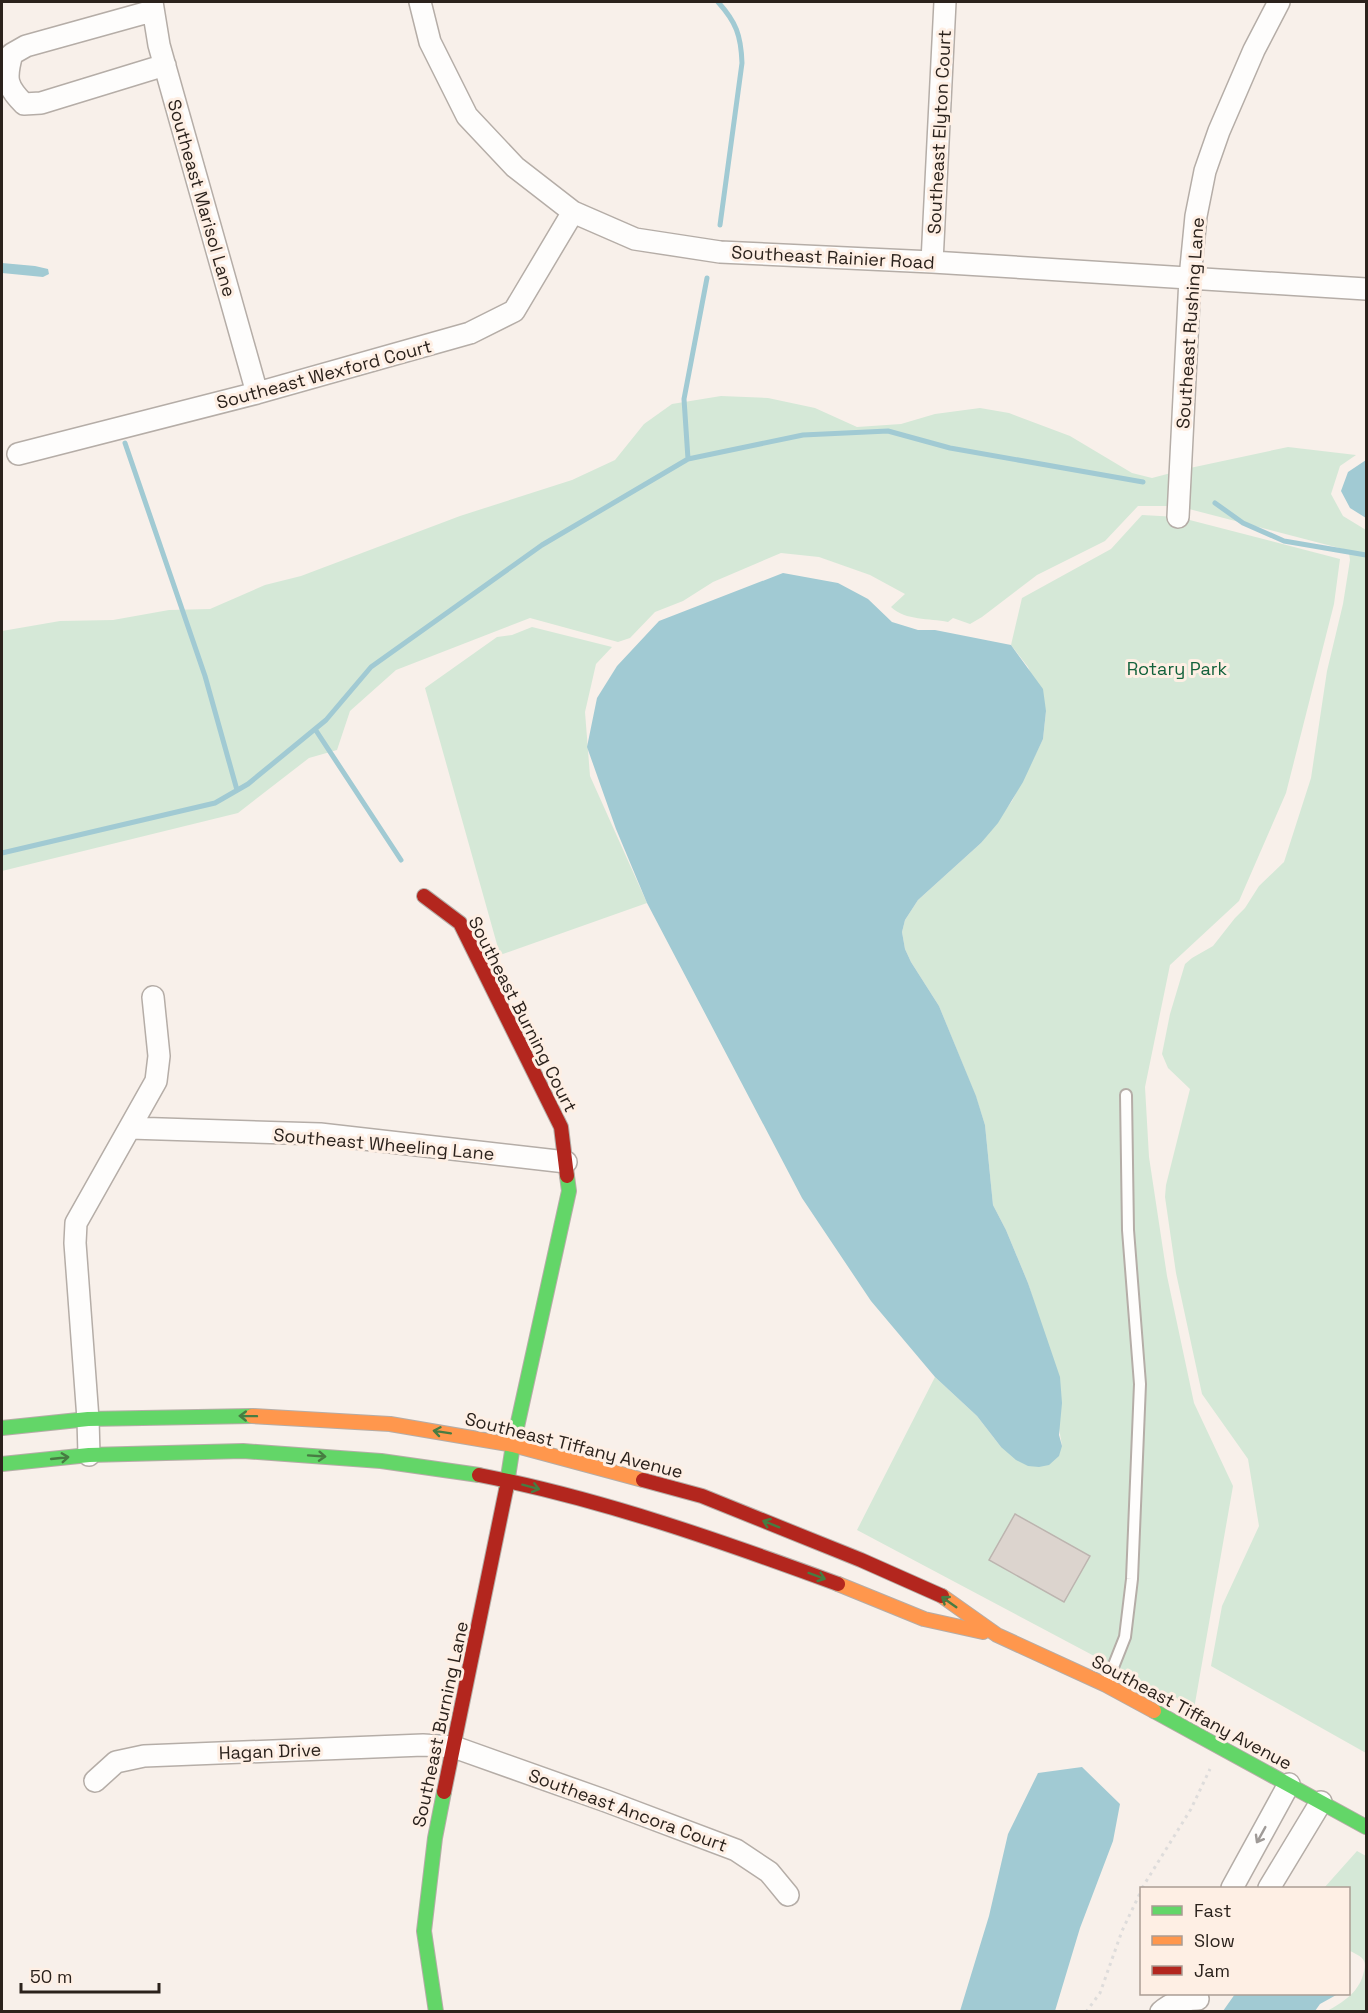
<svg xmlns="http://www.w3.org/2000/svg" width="1368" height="2013" font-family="'Space Grotesk',sans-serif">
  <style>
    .green { fill: #d5e8d7 }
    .water { fill: #a1cad3 }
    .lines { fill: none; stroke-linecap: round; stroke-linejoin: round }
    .stream { stroke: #a1cad3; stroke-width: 5 }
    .building { fill: #dcd4ce; stroke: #bcb4af; stroke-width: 1.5 }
    .lane-casing { stroke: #b5ada7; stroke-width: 14 }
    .street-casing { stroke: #b5ada7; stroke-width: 24 }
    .fast-casing { stroke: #b5ada7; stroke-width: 16 }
    .slow-casing { stroke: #b5ada7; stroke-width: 16 }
    .jam-casing { stroke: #b5ada7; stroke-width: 16 }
    .path { stroke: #dedcdb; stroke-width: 3; stroke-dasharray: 3 4.5; stroke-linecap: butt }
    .lane { stroke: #fefdfc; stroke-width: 10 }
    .street { stroke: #fefdfc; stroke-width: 21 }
    .fast { stroke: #63d668; stroke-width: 14 }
    .slow { stroke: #ff974d; stroke-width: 14 }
    .jam { stroke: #b3261e; stroke-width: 14 }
    .oneway { stroke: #477c42 }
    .oneway2 { stroke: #9f9a97 }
    .labels { text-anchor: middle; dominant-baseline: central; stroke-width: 6; stroke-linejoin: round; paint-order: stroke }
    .street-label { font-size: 18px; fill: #2b221c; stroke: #feefe4 }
    .park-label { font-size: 18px; fill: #13623c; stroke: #feefe4 }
  </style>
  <rect width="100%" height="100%" fill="#f8f0ea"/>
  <path class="green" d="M721,396L768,398L815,408L857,427L901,424L935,414L980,408L1009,413L1070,436L1132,473L1152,478L1171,473L1169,506H1138L1105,541L1037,575L982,617L970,624L953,618L948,622C929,618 906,621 891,607L905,594L870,575L819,557L781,553L713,582L683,601L655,612L630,638L618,642L530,618L396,670L350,711L337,750L309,758L238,813L2,871V631L60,621L113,620L169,610L210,609L265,585L301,576L460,516L572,480L615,460L644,424L672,404Z
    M1288,447L1356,455L1340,466L1331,494L1343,516L1366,530V1753L1211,1666L1222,1606L1259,1526L1248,1459L1202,1394L1176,1273L1165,1197L1166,1185L1190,1089L1168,1068L1162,1054L1170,1014L1185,964L1192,958L1213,946L1235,918L1245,908L1259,886L1284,862L1311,778L1327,671L1343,604L1350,560L1349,553L1343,549L1189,509L1190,468Z
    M1142,515L1178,517L1340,559L1334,604L1286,793L1239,901L1170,965L1145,1087L1149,1157L1167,1276L1194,1403L1233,1486L1194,1709L857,1530L935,1377L977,1416L1001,1447L1062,1446L1042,1328L1028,1283L1006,1230L993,1205L985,1125L976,1097L939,1006L911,962L905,949L902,932L905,920L918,900L981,843L1012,801L1043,739L1046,711L1028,667L1011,645L1022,598L1111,549Z
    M532,627L612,647L596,664L585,712L590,776L647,903L500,955L425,688L497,637L512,635Z
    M1357,1851L1366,1856V2011H1327C1342,2003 1358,1993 1363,1975C1364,1971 1366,1965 1364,1961C1362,1956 1353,1953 1349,1950L1348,1888H1324Z"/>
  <path class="water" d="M2,263L35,266L48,269L49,274L43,277L2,273Z
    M1366,460V518L1350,508L1341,491L1348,472Z
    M783,573L838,583L868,599L892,622L918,630H935L1011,645L1043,689L1046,711L1043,739L1023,782L998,823L981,843L918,900L905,920L902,932L905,949L911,962L939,1006L976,1096L985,1125L993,1205L1006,1230L1028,1283L1060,1377L1062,1403L1059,1435L1062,1446L1059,1456L1049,1465L1039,1467L1028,1466L1016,1460L1001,1447L977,1416L935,1377L871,1301L802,1198L647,903L616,829L587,747L597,698L617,666L659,621Z
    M1082,1767L1120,1804L1113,1841L1080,1928L1055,2011H960L989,1916L1008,1834L1038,1773Z
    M1235,1994H1338L1320,2004L1315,2011H1223Z"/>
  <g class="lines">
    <path class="stream" d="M718,2C736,22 741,35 742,63L720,225
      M125,443L205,676L237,790
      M688,459L684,399L707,278
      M1215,503L1243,523L1284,541L1366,555
      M315,729L401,860
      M2,853L215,803L248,784L326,720L371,667L542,545L688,459L803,435L888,431L950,448L1143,482"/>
  </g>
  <path class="building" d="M1015,1514L1090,1556L1064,1602L989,1560Z"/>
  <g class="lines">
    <g class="lane-casing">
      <path id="lane" d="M1106,1685L1125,1637L1132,1579L1140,1384L1128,1230L1126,1095"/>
    </g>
    <g class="street-casing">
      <path id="street" d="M152,2L159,45L257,393
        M420,2L430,42L467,116L515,167L573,212L635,239L720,252L932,262L1366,289
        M152,11L26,46L12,54C5,79 6,86 24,104L41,103L165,65
        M932,262L945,2
        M18,454L257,393L470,333L514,311L573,212
        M1178,517L1190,278L1196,216L1205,171L1219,131L1254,50L1279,2
        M130,1128L320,1134L566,1162
        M89,1455L88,1419L75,1243L76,1223L156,1081L159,1056L153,997
        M95,1781L116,1762L144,1756L423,1745L454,1747L606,1801L736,1850L769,1872L788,1895
        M1232,1888L1289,1784
        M1269,1888L1321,1802
        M1161,2012C1172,2002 1184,1999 1198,1999"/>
    </g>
    <g class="fast-casing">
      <path id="fast" d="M2,1428L88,1419L252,1416
        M2,1464L89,1455L243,1451L381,1461L479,1475
        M506,1490L513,1445L569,1191L567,1176
        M1154,1711L1366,1827
        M436,2012L424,1931L435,1838L444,1792"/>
    </g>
    <g class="slow-casing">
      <path id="slow" d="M252,1416L390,1424L513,1445L643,1480
        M838,1584L924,1619L983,1632
        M942,1596L997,1635L1106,1685L1154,1711"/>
    </g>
    <g class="jam-casing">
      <path id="jam" d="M424,896L460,923L561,1127L567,1176
        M479,1475C602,1499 721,1541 838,1584
        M643,1480L702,1496L861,1560L942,1596
        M444,1792L506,1490"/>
    </g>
    <path class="path" d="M1142,1888L1191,1809L1210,1769
      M1086,2012L1100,1993L1122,1931L1142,1889"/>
    <use href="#lane" class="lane"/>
    <use href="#street" class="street"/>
    <use href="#fast" class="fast"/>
    <use href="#slow" class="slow"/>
    <use href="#jam" class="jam"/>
  </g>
  <defs><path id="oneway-shaft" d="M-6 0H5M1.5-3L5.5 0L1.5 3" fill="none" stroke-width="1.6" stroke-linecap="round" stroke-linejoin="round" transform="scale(1.5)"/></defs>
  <g class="oneway">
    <use href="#oneway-shaft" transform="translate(248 1416) rotate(-179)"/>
    <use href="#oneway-shaft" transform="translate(442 1432) rotate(-171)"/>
    <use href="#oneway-shaft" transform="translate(317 1456) rotate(4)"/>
    <use href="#oneway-shaft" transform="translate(60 1458) rotate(-6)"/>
    <use href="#oneway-shaft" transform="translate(531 1487) rotate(15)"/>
    <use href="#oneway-shaft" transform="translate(771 1524) rotate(-158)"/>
    <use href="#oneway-shaft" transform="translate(817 1576) rotate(20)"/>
    <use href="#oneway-shaft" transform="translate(949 1602) rotate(-145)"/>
  </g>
  <use class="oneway2" href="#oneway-shaft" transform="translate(1261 1835) rotate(119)"/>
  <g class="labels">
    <g class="street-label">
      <text transform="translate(939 132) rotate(-87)">Southeast Elyton Court</text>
      <text transform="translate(202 198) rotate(74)">Southeast Marisol Lane</text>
      <text transform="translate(833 257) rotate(3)">Southeast Rainier Road</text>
      <text transform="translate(1190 323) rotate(-86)">Southeast Rushing Lane</text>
      <text transform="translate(324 374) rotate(-15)">Southeast Wexford Court</text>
      <text transform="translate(523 1014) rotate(63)">Southeast Burning Court</text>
      <text transform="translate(384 1144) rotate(5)">Southeast Wheeling Lane</text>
      <text transform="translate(574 1445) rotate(14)">Southeast Tiffany Avenue</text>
      <text transform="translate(1192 1712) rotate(28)">Southeast Tiffany Avenue</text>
      <text transform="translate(440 1724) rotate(-78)">Southeast Burning Lane</text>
      <text transform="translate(270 1751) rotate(-2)">Hagan Drive</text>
      <text transform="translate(628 1810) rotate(20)">Southeast Ancora Court</text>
    </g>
    <g class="park-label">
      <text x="1177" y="668">Rotary Park</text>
    </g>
  </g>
  <rect width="1368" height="2013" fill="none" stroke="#2b221c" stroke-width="6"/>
  <rect x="1140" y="1887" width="210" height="108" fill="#feefe4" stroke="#aa9d94" stroke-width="1.5"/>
  <rect x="1152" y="1906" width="30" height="9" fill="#63d668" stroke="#aa9d94" stroke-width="1.5"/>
  <text x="1194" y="1917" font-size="18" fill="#2b221c">Fast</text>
  <rect x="1152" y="1936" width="30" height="9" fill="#ff974d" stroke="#aa9d94" stroke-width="1.5"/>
  <text x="1194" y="1947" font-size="18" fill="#2b221c">Slow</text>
  <rect x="1152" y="1966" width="30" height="9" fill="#b3261e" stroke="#aa9d94" stroke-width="1.5"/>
  <text x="1194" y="1977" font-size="18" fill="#2b221c">Jam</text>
  <path d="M21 1983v9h138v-9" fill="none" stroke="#2b221c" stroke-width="3"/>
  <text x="30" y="1983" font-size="18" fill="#2b221c" stroke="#feefe4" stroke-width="4.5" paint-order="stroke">50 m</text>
</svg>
